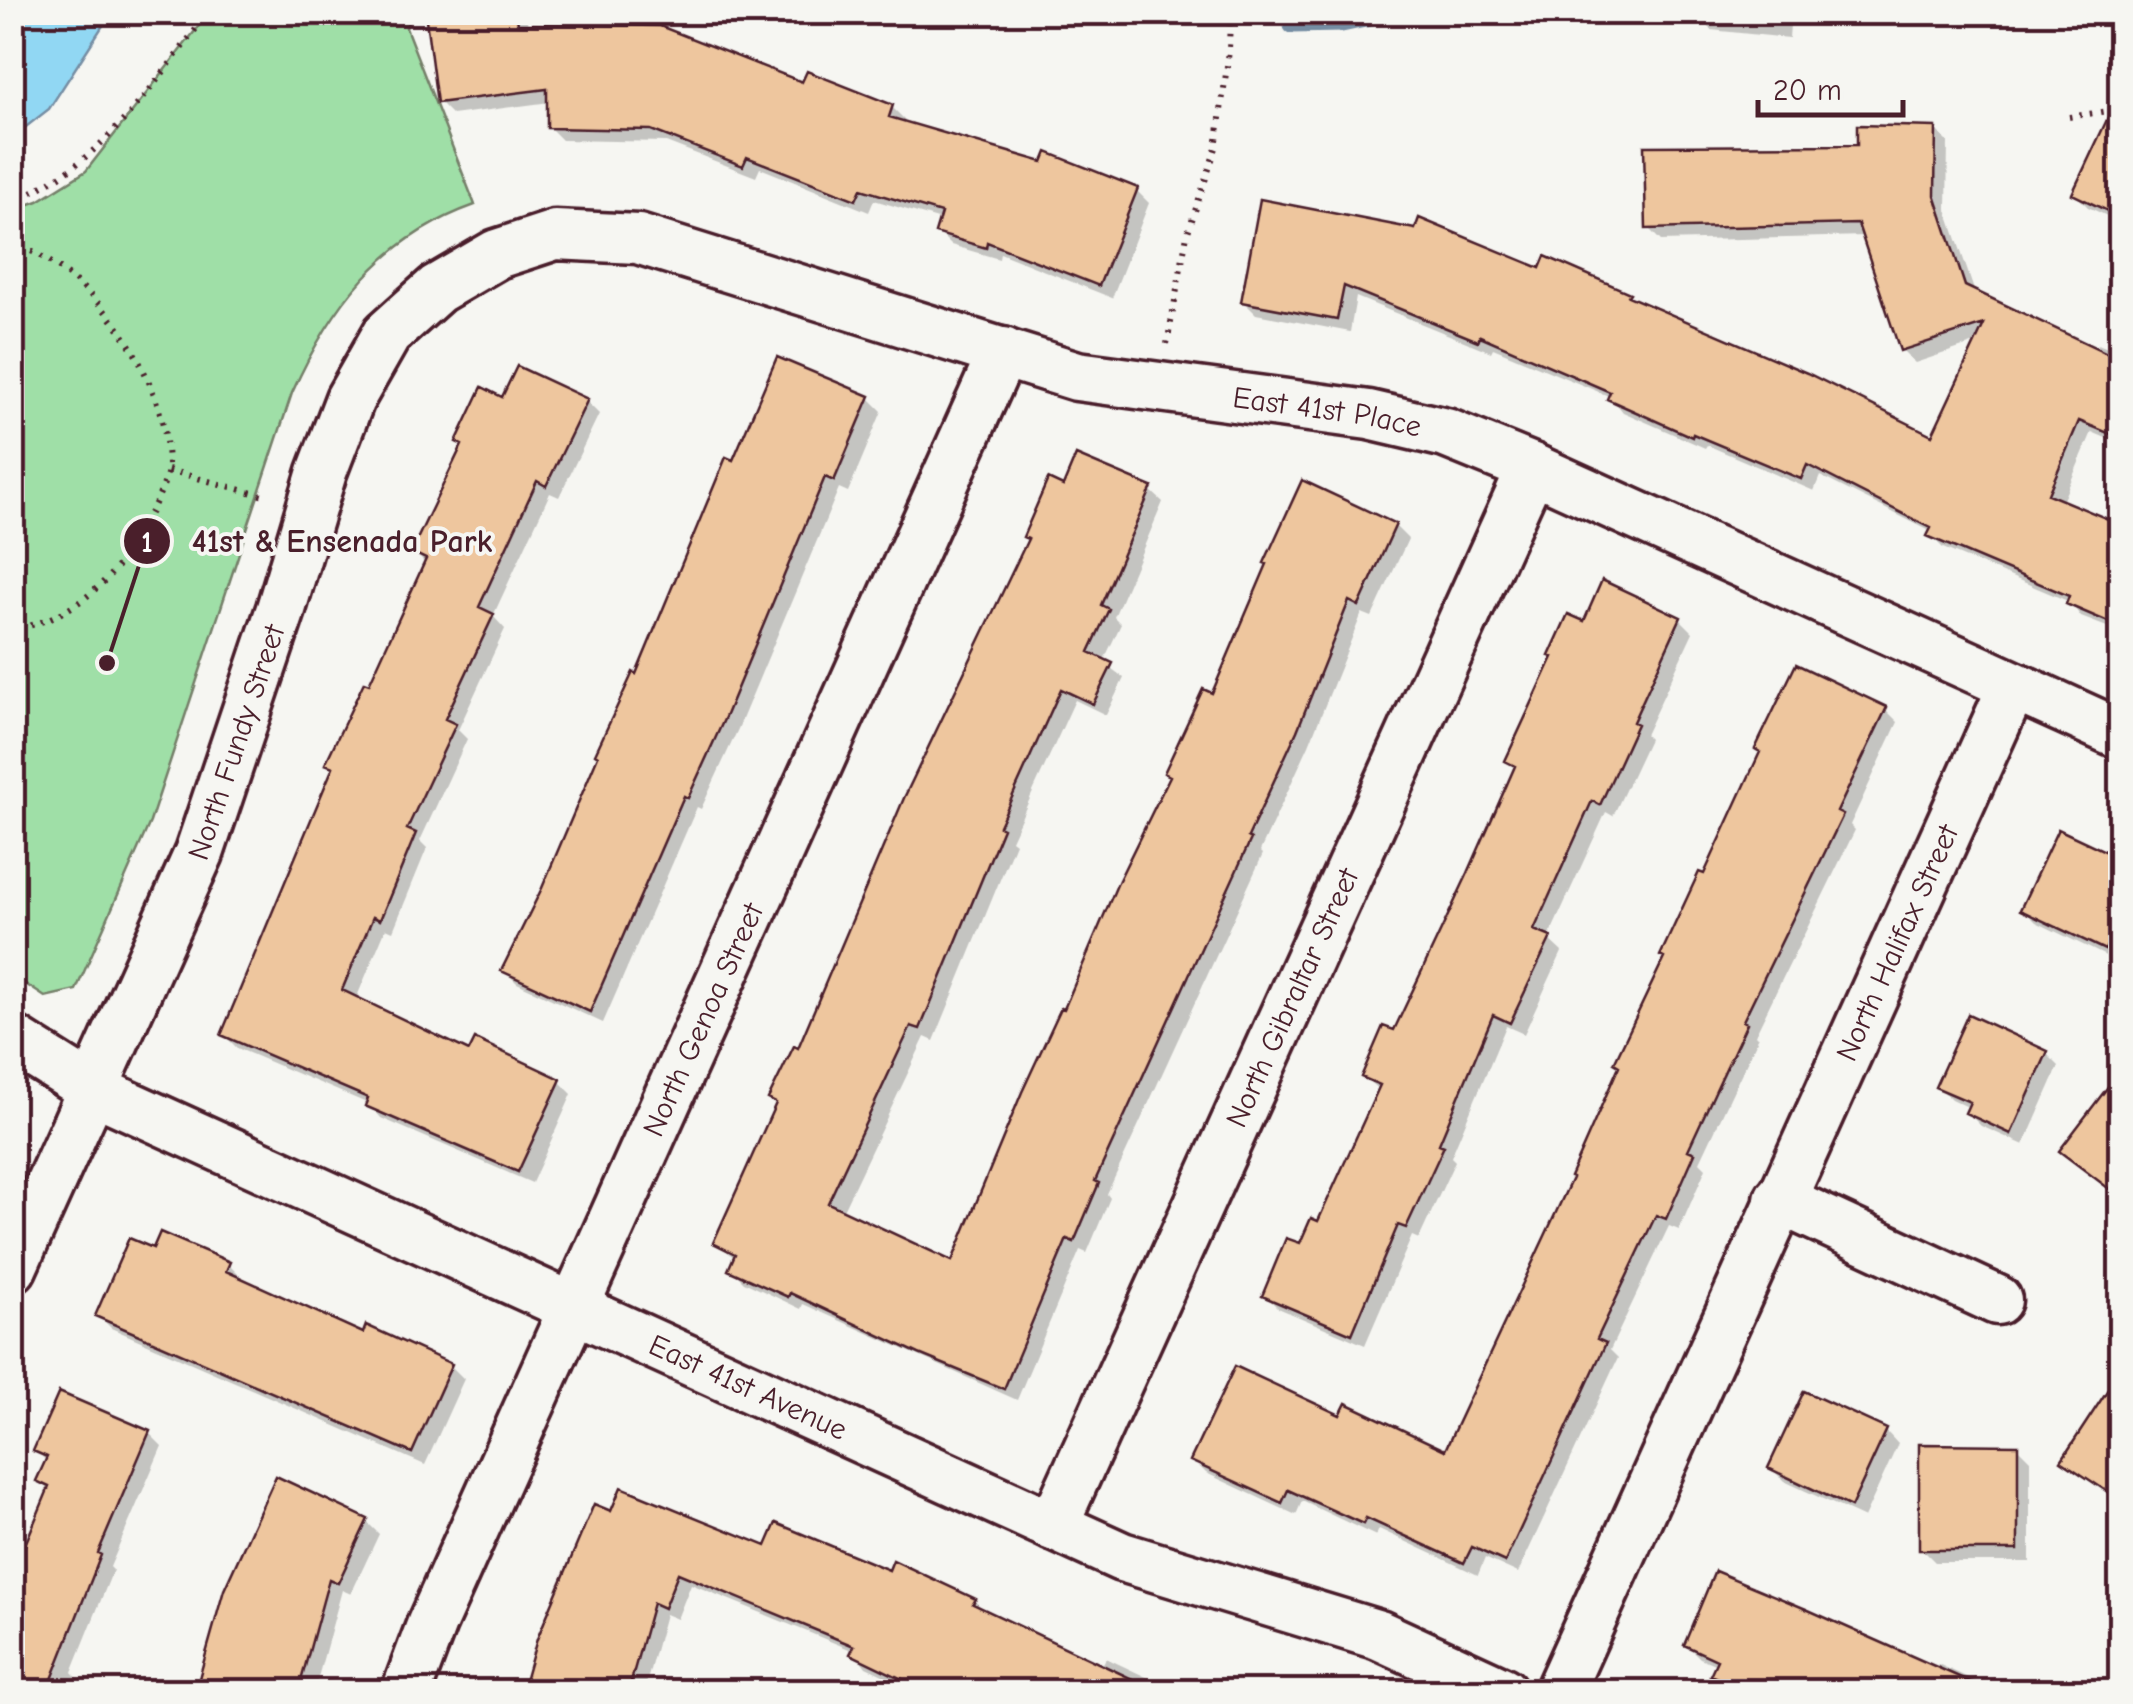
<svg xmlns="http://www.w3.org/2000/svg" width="2133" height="1704" font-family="'Comic Neue',sans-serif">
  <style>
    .green { fill: #9fdfa7; stroke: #747f69; stroke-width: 2.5 }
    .water { fill: #91d7f3; stroke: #758da3; stroke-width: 2.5 }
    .shadow { fill: #0003 }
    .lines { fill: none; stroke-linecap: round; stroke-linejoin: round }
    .stream { stroke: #758da3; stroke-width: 15 }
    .building { fill: #eec69e; stroke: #4a1f2b; stroke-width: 2.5 }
    .street-casing { stroke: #4a1f2b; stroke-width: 55 }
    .path { stroke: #4a1f2b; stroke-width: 6; stroke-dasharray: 2.5 8; stroke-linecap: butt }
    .street { stroke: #f6f6f2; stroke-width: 48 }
    .labels { text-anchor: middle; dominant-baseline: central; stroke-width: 8; stroke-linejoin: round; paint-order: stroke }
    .street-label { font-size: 30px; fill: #4a1f2b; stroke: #f6f6f2 }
    .leader { fill: none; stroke: #4a1f2b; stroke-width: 4 }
    .callout-dot { fill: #4a1f2b; stroke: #f6f6f2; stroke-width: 4 }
    .mark-label { font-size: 30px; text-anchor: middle; font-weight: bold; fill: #fff }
    .callout-label { font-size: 32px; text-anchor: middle; font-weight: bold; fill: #4a1f2b; stroke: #f6f6f2; stroke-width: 8; stroke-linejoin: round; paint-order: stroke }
  </style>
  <rect width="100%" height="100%" fill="#f6f6f2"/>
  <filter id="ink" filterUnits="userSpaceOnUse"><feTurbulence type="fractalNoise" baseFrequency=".01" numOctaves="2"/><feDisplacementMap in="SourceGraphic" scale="20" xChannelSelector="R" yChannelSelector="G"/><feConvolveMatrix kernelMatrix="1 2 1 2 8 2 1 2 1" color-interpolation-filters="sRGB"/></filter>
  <g filter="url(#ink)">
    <path class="green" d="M209,13H411L406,28L475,205C382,238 331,306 292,393L150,822L76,990L45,997L12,975L13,210L38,201L86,171Z"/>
    <path class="water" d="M13,12L111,13L49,109L13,137Z"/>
    <path class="shadow" d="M428,12H526L528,27L892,107L905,120L903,124L1136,190L1149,203L1112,298L1000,253L999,259L951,245L938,232L941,220L874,200L869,212L760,168L756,177L666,142L562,140L549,127L550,102L452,115L439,102Z
      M1699,12H1791L1789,38L1711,30L1698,17Z
      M1935,129L1948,142L1947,210L1975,293L2096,350L2098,344L2120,353V444L2092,432L2062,502L2120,526V632L2081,617L2070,602L1943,548L1930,535L1932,532L1820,476L1814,491L1707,445L1705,448L1623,412L1611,397L1493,348L1491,352L1356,297L1350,332L1256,314L1243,301L1262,201L1629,295L1636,303L1934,438L1978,342L1915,363L1902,350L1865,236L1661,241L1648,228L1859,147Z
      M2104,132L2120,140V222L2088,207L2075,194Z
      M869,398L882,411L848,492L839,488L738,729L701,809L697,807L603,1023L517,983L504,970L544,889L734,463Z
      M503,400L586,401L599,414L559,497L550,493L493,616L505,629L458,730L467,739L420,841L427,848L393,931L386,928L356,999L471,1054L559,1081L572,1094L532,1183L381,1118L369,1104L237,1048L224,1035L335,770L328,763L370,687L426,564L414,552Z
      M1065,489L1150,490L1163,502L1114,617L1121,624L1103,662L1124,678L1106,715L1075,700L1011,840L1015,843L934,1041L925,1037L842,1212L953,1264L1066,1013L1214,696L1395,526L1408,539L1372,617L1362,613L1309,745L1260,851L1263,854L1107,1194L1110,1198L1087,1253L1080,1250L1017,1400L803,1304L801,1309L744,1282L731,1269L736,1259L716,1242L778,1105L771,1098L800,1052Z
      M1680,619L1693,632L1645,735L1649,739L1613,816L1606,812L1548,939L1562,952L1524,1034L1506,1026L1451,1157L1455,1161L1419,1239L1412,1236L1365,1345L1278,1308L1265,1295L1320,1224L1380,1091L1364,1077L1395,1034L1517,769L1508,760L1585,624Z
      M1885,709L1898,722L1850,825L1855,830L1755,1035L1758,1038L1700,1162L1706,1168L1679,1230L1669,1226L1610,1350L1618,1358L1518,1573L1485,1558L1478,1575L1379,1529L1376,1536L1302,1501L1296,1515L1206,1473L1193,1460L1341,1419L1446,1453L1575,1179L1705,877Z
      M2059,832L2120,860L2118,962L2036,922L2023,909Z
      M2046,1053L2059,1066L2024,1145L1981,1126L1968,1113L1970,1108L1951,1099L1938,1086Z
      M2119,1076L2120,1077V1197L2062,1150Z
      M154,1252L228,1264L241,1277L240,1280L364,1337L451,1366L464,1379L425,1465L111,1328L98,1315Z
      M2112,1389L2120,1395V1502L2077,1473L2064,1460Z
      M1886,1431L1898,1444L1864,1518L1784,1481L1771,1468Z
      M149,1433L162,1446L110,1567L113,1570L72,1672L81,1682L79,1692H12V1561L20,1564L50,1491L39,1481L47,1462L36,1450Z
      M2017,1447L2030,1460V1562H1935L1922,1549Z
      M595,1508L767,1550L890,1573L975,1601L987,1614L1101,1667L1106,1658L1178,1692H919L866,1667L854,1651L691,1584L677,1619L665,1614L644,1692H525Z
      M366,1521L379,1534L351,1594L342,1590L314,1692H196L226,1591Z
      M1687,1645L1936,1669L1938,1664L1999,1692H1736L1726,1687L1713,1674L1717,1665L1700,1658Z"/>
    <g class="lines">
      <path class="stream" d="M1291,26L1342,25L1403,12"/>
    </g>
    <path class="building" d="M425,12H516L518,24L660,26L802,82L807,71L893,105L889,117L1043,162L1047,152L1138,188L1099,286L987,242L986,248L935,233L941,213L861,189L856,200L747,157L743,166L651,130L547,128V89L437,103Z
      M2120,92V217L2072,194Z
      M1857,125L1936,127L1935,195L1965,286L2120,359V438L2079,421L2048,494L2120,524V627L2066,604L2069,596L1927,536L1931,528L1807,465L1801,479L1693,434L1692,437L1607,399L1610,392L1480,336L1478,341L1344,286L1337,320L1241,302L1260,199L1415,229L1419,218L1540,268L1545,256L1630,293L1628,296L1807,373L1932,435L1984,324L1900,351L1858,224L1646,229L1644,146L1857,145Z
      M777,357L870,396L834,481L825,477L726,715L688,798L684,796L590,1012L501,971L542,888L598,756L595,754L633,672L636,674L726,457L733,460Z
      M517,366L588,399L546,486L537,481L479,607L494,614L445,719L456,724L407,829L416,833L380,920L373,917L342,990L469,1051L475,1039L561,1079L518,1172L365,1106L368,1098L221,1035L333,767L325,764L364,682L369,684L426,559L411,552L462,445L456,442L482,387L502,397Z
      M1076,455L1152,487L1101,605L1109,609L1089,652L1113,663L1093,704L1061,689L999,826L1003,828L920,1029L911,1026L828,1203L952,1261L1022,1092L1061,1008L1064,1009L1119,880L1170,776L1164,773L1203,689L1212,693L1267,564L1264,563L1302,480L1396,524L1359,606L1349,601L1297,731L1248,837L1251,839L1095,1181L1099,1183L1074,1242L1067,1239L1004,1389L919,1354L790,1293L788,1297L728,1270L735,1254L713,1243L776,1103L768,1099L794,1046L798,1048L904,798L1028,539L1023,537L1048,479L1063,486Z
      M1602,580L1681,617L1633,722L1637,724L1600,805L1592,801L1534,930L1551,937L1510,1023L1493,1015L1439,1144L1444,1146L1406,1228L1398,1225L1352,1334L1262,1296L1286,1238L1300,1243L1311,1218L1318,1221L1380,1085L1361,1077L1383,1026L1394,1030L1468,873L1515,766L1505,761L1553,657L1549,656L1568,614L1584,621Z
      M1796,664L1887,707L1837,812L1843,815L1743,1021L1747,1023L1688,1150L1695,1153L1666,1219L1656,1215L1597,1339L1606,1343L1505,1562L1472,1547L1464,1563L1366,1518L1363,1524L1288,1490L1282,1503L1190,1461L1235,1366L1340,1415L1346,1403L1445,1450L1572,1178L1570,1177L1619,1066L1614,1063L1664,958L1660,956L1699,872L1704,874L1760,752L1755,749Z
      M2058,829L2120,858V918L2105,950L2020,910Z
      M1968,1014L2048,1051L2011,1134L1965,1113L1970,1102L1935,1087Z
      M2120,1071V1197L2059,1151Z
      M160,1232L230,1262L226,1271L363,1333L366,1325L452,1364L412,1453L95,1316L129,1238L153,1248Z
      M2120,1371V1500L2061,1461Z
      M1804,1391L1887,1429L1851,1507L1768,1468Z
      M59,1392L150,1431L98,1553L101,1555L47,1692H12V1576L49,1487L36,1481L47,1457L33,1451Z
      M1919,1444L2018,1445V1550H1919Z
      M276,1476L368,1519L338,1583L329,1579L298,1692H231L198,1682L224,1590Z
      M621,1487L766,1546L776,1523L889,1570L893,1560L976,1599L973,1604L1160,1692H929L850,1654L854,1646L678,1573L664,1608L653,1603L628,1692H522L537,1639L594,1504L611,1511Z
      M1715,1571L1806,1609L1993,1692H1750L1710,1675L1717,1660L1684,1645Z"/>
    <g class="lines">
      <g class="street-casing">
        <g id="street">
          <path id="s1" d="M12,1039L92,1089L1122,1557L1379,1635L1503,1692"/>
          <path d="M1779,1199L1997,1300"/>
          <path id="s2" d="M12,1268L199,853L281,609L322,472L350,399L387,334L437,289L497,254L555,235L638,239L1077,376L1369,415L1446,433L1532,468L2120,734"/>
          <path id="s3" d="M1053,1526L1532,468"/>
          <path id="s4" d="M406,1692L432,1623L1003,352"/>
          <path id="s5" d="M1559,1692L2013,686"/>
        </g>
      </g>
      <path class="path" d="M2069,117L2120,109
        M12,200C101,168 153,84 209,12
        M12,243C24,248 37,253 47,260C113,301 167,387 168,466C168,485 143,526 133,543C107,588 65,620 12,630
        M1167,344L1187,235L1216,148L1229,51L1230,12
        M168,470L264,496"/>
      <use href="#street" class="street"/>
    </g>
  </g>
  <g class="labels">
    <g class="street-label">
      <text stroke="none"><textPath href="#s2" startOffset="2002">East 41st Place</textPath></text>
      <text stroke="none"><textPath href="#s2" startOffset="572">North Fundy Street</textPath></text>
      <text stroke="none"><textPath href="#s5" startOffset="822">North Halifax Street</textPath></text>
      <text stroke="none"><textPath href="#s3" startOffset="580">North Gibraltar Street</textPath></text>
      <text stroke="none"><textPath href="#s4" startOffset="735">North Genoa Street</textPath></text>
      <text stroke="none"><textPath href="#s1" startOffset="815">East 41st Avenue</textPath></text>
    </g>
  </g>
  <path class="leader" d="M107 663L147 541"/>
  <g class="callout-dot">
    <circle cx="107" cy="663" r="10"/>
    <circle cx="147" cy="541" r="25"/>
  </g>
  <g class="mark-label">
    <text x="147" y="552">1</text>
  </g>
  <g class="callout-label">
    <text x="342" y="552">41st &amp; Ensenada Park</text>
  </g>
  <rect width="2133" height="1704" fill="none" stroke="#f6f6f2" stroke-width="50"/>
  <rect x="25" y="25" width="2083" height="1654" fill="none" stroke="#4a1f2b" stroke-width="4" filter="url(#ink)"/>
  <path d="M1758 100v15h145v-15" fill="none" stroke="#4a1f2b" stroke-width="5"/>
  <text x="1773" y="100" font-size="30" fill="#4a1f2b" stroke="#f6f6f2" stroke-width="8" paint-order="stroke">20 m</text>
</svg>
